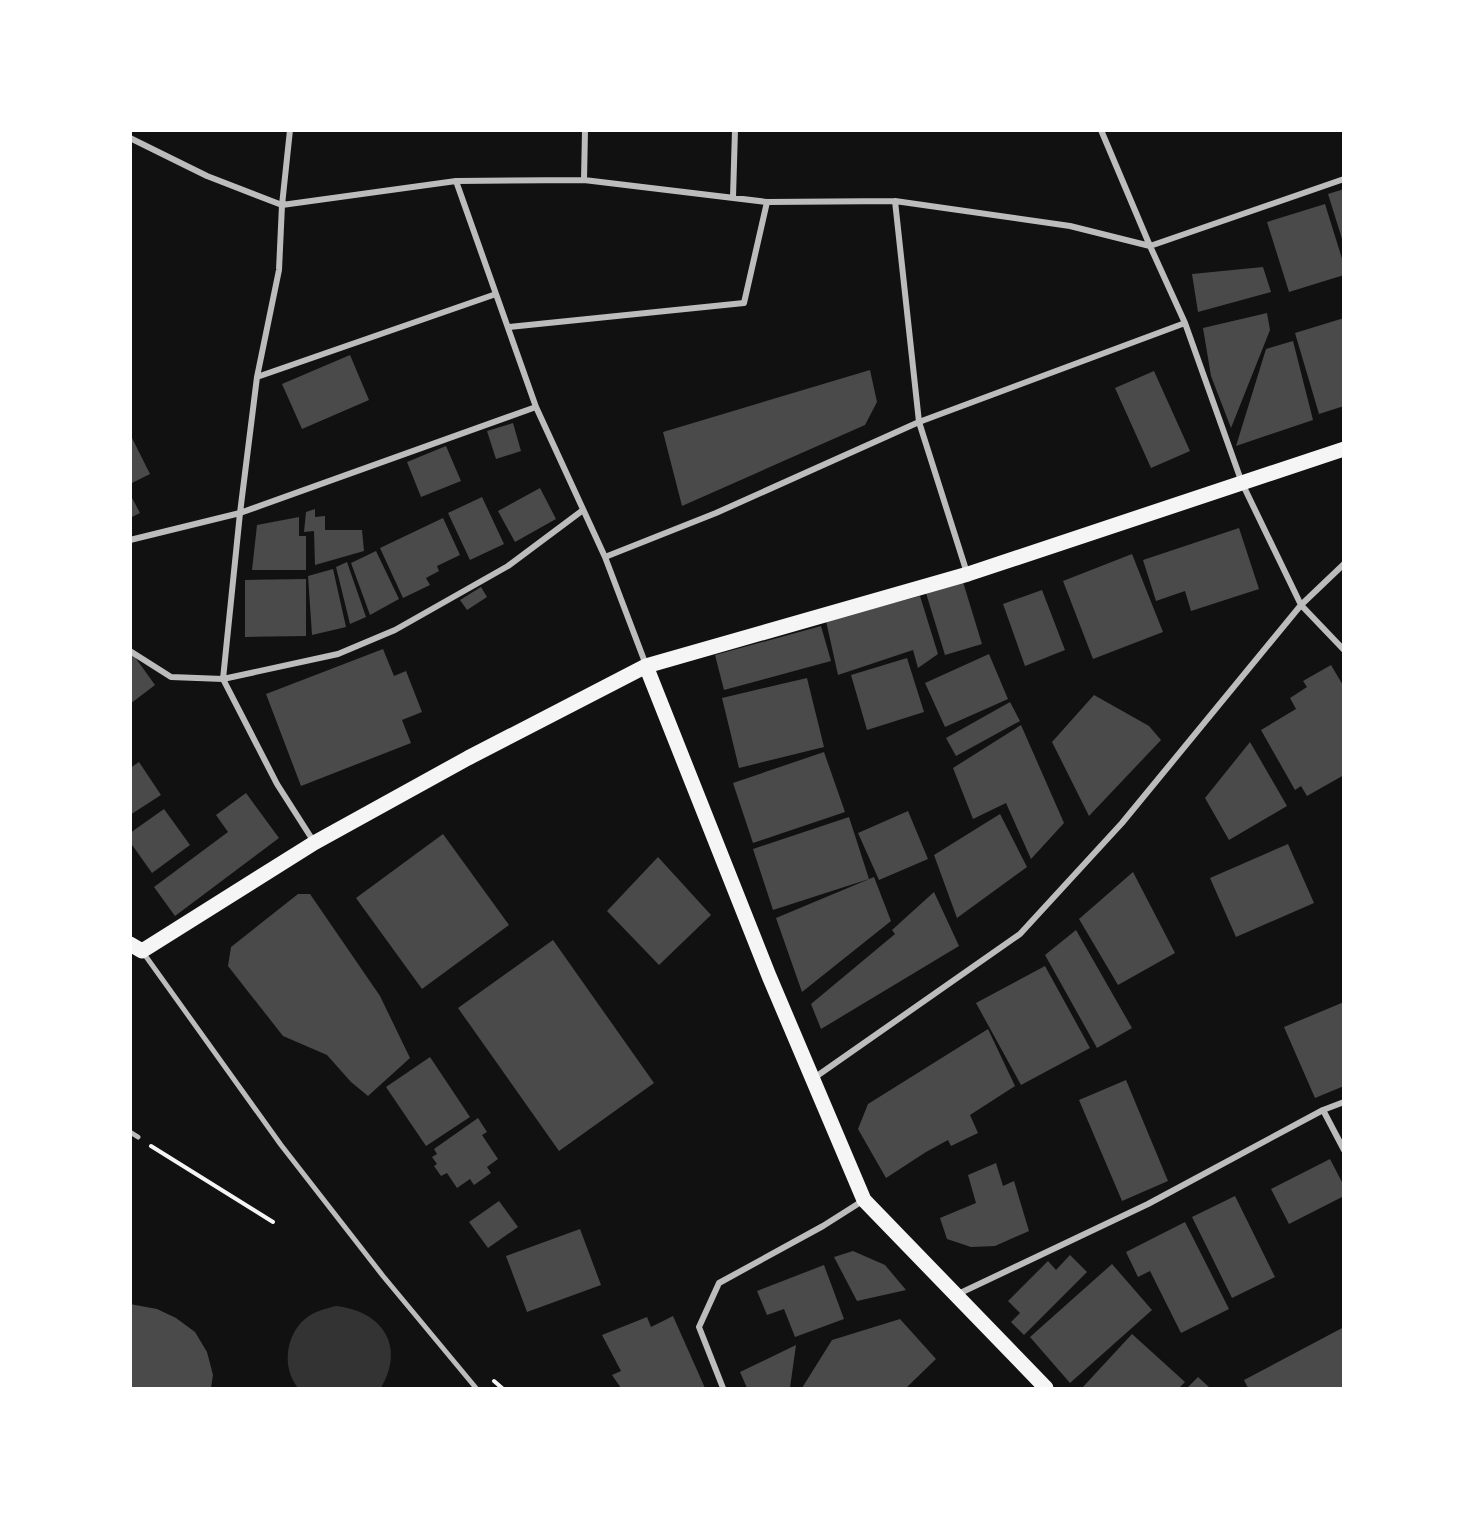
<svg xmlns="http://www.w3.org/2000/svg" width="1474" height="1519" font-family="Lato,sans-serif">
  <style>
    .water { fill: #333 }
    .building { fill: #4a4a4a }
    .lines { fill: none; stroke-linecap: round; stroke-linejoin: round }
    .path { stroke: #f5f5f5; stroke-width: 4 }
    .pedestrian { stroke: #bcbcbc; stroke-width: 5 }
    .minor { stroke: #bcbcbc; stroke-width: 6 }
    .primary { stroke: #f5f5f5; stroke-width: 15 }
  </style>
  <rect width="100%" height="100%" fill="#111"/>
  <path class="water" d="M336,1306C382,1311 406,1346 381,1388H298C282,1368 285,1336 305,1319C314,1311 325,1309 336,1306Z"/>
  <path class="building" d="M1344,189V242H1343L1328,194Z
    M1325,204L1344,265V275L1289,292L1267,222Z
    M1263,267L1271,292L1198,312L1192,274Z
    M1267,313L1270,330L1231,428L1211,376L1203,328Z
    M1344,318V406L1319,414L1295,333Z
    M1293,341L1313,420L1236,446L1266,349Z
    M350,355L369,400L302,429L282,384Z
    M870,370L877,402L865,425L682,506L663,432Z
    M1154,371L1190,451L1151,468L1115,388Z
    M513,423L521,451L496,459L487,431Z
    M130,434L150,474L130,484Z
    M446,446L461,481L421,497L407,462Z
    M540,488L556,519L515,542L498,511Z
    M130,494L140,513L130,518Z
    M482,497L504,544L470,560L448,513Z
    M315,509V517L325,516V530H362L364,551L315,565L314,531L304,532L306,512Z
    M299,517V536H306V570H252L257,525Z
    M443,518L460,555L437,566L439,571L426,578L430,585L403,598L380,548Z
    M1239,528L1259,589L1191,611L1185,591L1156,601L1143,560Z
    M376,551L399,599L370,615L351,563Z
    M1132,554L1163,632L1093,659L1063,581Z
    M347,562L366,617L350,624L336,567Z
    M333,569L346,627L312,635L308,576Z
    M306,579V636L245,637V580Z
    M963,582L982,644L945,655L926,593Z
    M481,587L487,597L467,610L460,600Z
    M1042,590L1065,650L1025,666L1003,604Z
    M920,596L938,654L918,668L913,650L838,675L826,621Z
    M821,626L831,661L724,690L715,655Z
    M383,649L394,676L406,671L422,712L402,720L411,743L301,786L266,694Z
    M132,653L155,685L130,704V654Z
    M989,654L1008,699L945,727L925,683Z
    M907,658L924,712L867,730L851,675Z
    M1331,665L1344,687V775L1307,796L1301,786L1295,790L1261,730L1296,709L1290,698L1307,687L1303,681Z
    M807,678L824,747L739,768L722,698Z
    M1094,695L1149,726L1161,740L1089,816L1052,742Z
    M1010,702L1020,721L956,756L946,738Z
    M1021,725L1064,823L1031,859L1006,803L973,819L953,768Z
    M1250,742L1287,806L1229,840L1205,798Z
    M824,752L845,812L753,843L733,783Z
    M139,762L161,795L130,815V768Z
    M246,793L279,838L175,916L154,887L228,832L216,815Z
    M164,809L190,845L152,873L130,842V833Z
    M908,811L928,859L879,880L858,833Z
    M1000,814L1027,867L957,918L934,855Z
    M849,817L869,879L773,910L753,849Z
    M443,834L509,925L422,989L356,898Z
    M1288,844L1314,903L1236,937L1210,878Z
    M658,857L711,915L659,965L607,911Z
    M1133,872L1175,953L1118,985L1079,919Z
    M874,877L891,921L802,992L776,918Z
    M934,892L959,946L821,1029L811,1004L895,934L892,930Z
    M298,894H310L380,996L410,1058L368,1096L351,1082L327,1055L283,1036L228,966L231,947Z
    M1076,930L1132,1028L1097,1048L1045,955Z
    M553,940L654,1083L559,1151L458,1008Z
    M1045,966L1090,1048L1021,1085L976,1003Z
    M1344,1002V1086L1315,1098L1284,1027Z
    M988,1029L1015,1086L970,1115L978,1133L951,1146L948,1140L926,1152L886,1178L858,1129L868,1104Z
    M430,1057L470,1117L426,1146L386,1087Z
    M1126,1080L1168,1181L1122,1201L1079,1100Z
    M478,1118L487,1132L482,1135L498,1159L487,1167L491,1173L474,1185L470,1179L457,1188L447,1173L441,1176L434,1166L437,1164L432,1157L437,1154L434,1149Z
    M1330,1159L1344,1186V1196L1289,1224L1271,1189Z
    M996,1163L1003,1186L1014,1181L1029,1231L995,1246L971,1247L947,1239L940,1218L976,1203L968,1175Z
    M1235,1196L1275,1277L1232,1298L1192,1217Z
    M499,1201L518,1227L488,1248L469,1222Z
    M1185,1222L1229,1309L1181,1333L1150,1271L1138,1277L1126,1252Z
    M580,1229L601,1285L527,1312L506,1256Z
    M853,1251L885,1265L906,1290L857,1301L834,1257Z
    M1070,1255L1087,1272L1024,1335L1011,1322L1020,1313L1008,1301L1048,1261L1056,1270Z
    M1112,1264L1152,1310L1070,1383L1030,1337Z
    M824,1265L844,1319L795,1337L784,1309L767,1315L757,1291Z
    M130,1304L157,1309L176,1318L195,1332L207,1352L213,1375L211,1388H130Z
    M673,1316L705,1388H621L612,1375L621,1371L602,1335L647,1317L651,1327Z
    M900,1319L936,1359L906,1388H802L832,1340Z
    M1344,1327V1388H1248L1244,1380Z
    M1132,1334L1185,1382L1179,1388H1082Z
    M796,1345L790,1388H747L740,1372Z
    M1198,1377L1210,1388H1187Z"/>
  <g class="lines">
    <path class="path" d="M151,1146L273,1222
      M494,1381L502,1388"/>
    <path class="pedestrian" d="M142,951L281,1145L383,1276L476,1388
      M130,1132L138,1137"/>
    <path class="minor" d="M290,130L282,205L279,270L257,377L240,513L223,679L277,784L314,842
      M1101,130L1150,246L1185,323L1242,483L1301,605L1344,650
      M130,138L207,176L282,205L456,181L584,180L767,202L895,201L1070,226L1150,246L1344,179
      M584,180L585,130
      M456,181L536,407L605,557L646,665
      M733,197L735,130
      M895,201L919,422L967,573
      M509,327L744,303L767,202
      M257,377L496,294
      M130,540L240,513L536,407
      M605,557L716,513L919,422L1185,323
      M130,651L171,677L223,679L338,654L395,630L508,566L583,510
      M814,1078L1020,934L1122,823L1301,605L1344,564
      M1323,1110L1344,1150
      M956,1295L1148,1204L1323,1110L1344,1102
      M723,1388L699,1327L719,1283L823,1226L864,1200"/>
    <path class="primary" d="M646,666L769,976L864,1200L1046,1388
      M130,944L142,951L314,843L468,758L646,666L968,574L1344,449"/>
  </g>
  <rect width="1474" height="1519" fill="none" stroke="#ffffff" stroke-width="264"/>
</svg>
